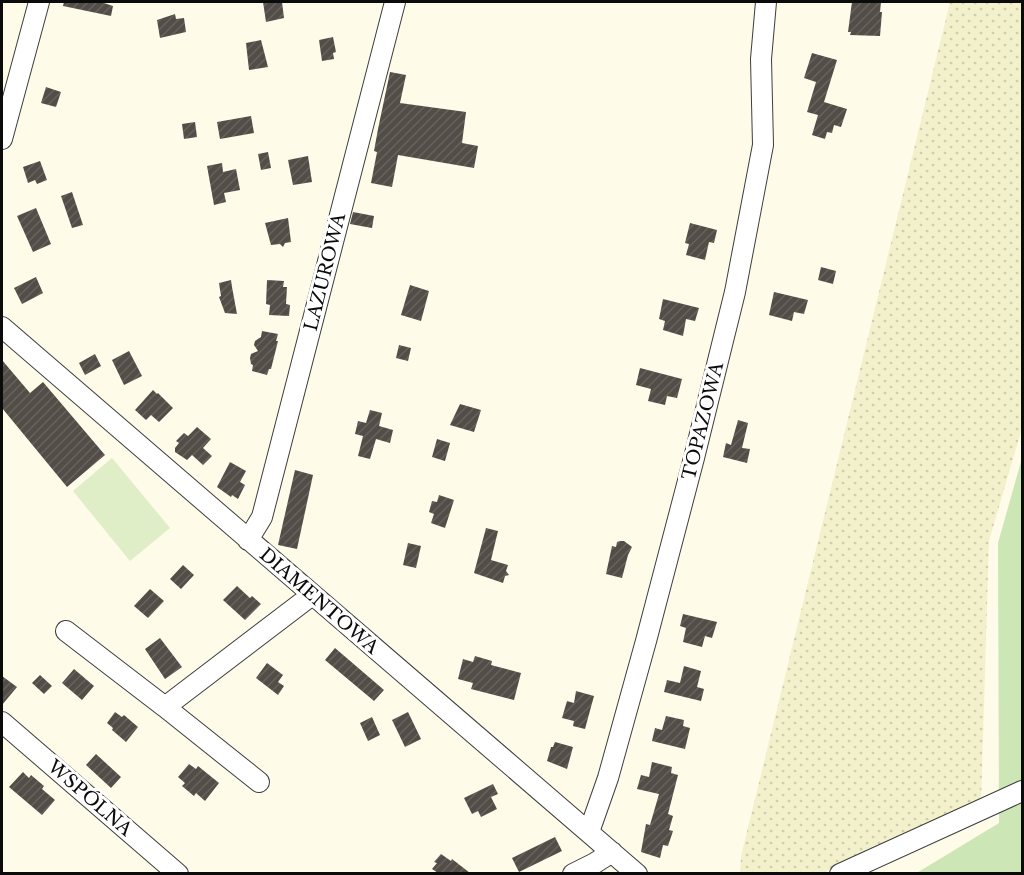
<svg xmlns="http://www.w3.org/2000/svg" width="1024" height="875" font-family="'Libre Baskerville',serif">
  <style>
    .farmland { fill: url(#farmland-dots) }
    .grass { fill: #cce7b5 }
    .pitch { fill: #dfeec7 }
    .building { fill: url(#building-hatch) }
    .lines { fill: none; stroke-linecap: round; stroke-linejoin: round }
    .minor-casing { stroke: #3e3e3e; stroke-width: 22 }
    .minor { stroke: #fff; stroke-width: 20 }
    .labels { text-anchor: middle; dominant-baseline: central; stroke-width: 6; stroke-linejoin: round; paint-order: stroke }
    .street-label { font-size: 18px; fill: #0b0b0b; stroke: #fff }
  </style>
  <defs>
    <pattern id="farmland-dots" width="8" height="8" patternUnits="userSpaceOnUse" patternTransform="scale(1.5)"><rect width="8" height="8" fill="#f3f1cb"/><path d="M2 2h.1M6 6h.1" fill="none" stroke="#cfcdad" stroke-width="1.8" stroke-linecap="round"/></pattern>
    <pattern id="building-hatch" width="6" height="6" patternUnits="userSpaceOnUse" patternTransform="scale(1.5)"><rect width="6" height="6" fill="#534d48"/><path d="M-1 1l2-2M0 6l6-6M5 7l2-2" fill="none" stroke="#67625e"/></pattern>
  </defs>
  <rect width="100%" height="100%" fill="#fefbe9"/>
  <path class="farmland" d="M950,2H1022V428L989,541L981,804L823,873L740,874L741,856Z"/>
  <path class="grass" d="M1022,458V873L915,874L999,823L998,543Z"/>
  <path class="pitch" d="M112,458L170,528L130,561L73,491Z"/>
  <path class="building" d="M64,2H104V3L113,6L111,16L63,6Z
    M263,2H282L284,18L266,22Z
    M852,2H881L880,12H882L880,36L850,35L851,32H848Z
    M175,14L176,19L184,18L186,32L160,38L157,20Z
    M333,37L336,52L333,53L334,59L322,61L319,40Z
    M261,40L268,67L249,70L246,43Z
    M812,53L837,60L824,102L847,109L841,127L834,125L832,133L827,132L825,139L812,135L818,115L807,112L816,82L804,78Z
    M390,72L406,75L400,103L466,112L462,143L478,146L474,168L398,155L392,187L371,183L377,152L374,151L378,129Z
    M46,87L61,92L56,107L41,103Z
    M251,116L254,133L220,139L217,122Z
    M195,122L197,137L184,139L182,124Z
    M268,152L271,168L261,170L258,154Z
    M308,156L312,182L293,185L288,160Z
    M40,161L47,180L37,184L35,180L28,183L23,167Z
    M222,163L223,172L236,169L240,190L224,193L226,202L214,205L207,166Z
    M72,192L83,225L72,228L61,196Z
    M36,208L51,244L33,252L17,216Z
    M353,212L374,216L372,228L350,224Z
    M288,218L291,242L285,243L283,247L280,244L271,245L265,223Z
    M690,223L717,230L714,243L709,242L705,260L686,255L689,244L685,243Z
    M821,267L836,271L833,284L818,280Z
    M36,277L43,293L22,304L14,288Z
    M231,280L232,287L237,314L225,313L219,297L221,296L219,283Z
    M267,280L284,281L283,287H287L286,304L290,305L289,316L269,315L270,305L266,304Z
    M410,285L429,291L421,321L401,315Z
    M774,292L808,300L804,314L794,312L792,321L769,315Z
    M663,299L699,308L695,321L686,319L683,336L663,330L665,321L659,319Z
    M262,331L278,334L276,341H278L271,369H269L267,375L252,371L253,365L251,364L250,358L251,354L258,351L254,345L255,341L261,337Z
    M399,345L411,348L408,361L396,358Z
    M129,351L142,376L124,385L112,360Z
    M95,354L101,366L85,375L79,363Z
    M2,360L30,393L43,382L105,455L67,487L2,408Z
    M640,368L682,379L677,398L667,396L665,405L648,401L651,389L636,385Z
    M153,390L157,394L158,393L173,408L159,422L151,415L146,420L135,410Z
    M460,404L481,410L474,432L450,425Z
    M370,410L382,413L379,426L393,430L390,443L376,439L370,459L358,456L363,436L355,434L358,421L366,423Z
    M738,420L748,423L742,448L750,449L747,463L723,457L726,443L731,445Z
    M197,427L211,439L203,448L212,456L203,465L192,455L187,460L175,452V448L179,443L176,441L184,433L188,436Z
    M437,439L450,443L445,461L432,457Z
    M230,462L246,471L240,482L245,485L238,499L232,495L231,497L217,487Z
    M295,470L313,475L297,549L278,545Z
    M439,495L454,500L445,528L431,523L434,514L429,512L432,501L437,502Z
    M486,528L498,531L491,560L508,565L506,571L509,575L505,576L503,583L474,573Z
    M620,541H624L632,547L628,555L622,578L606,574L612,546L616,547L617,542Z
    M408,543L421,546L416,568L403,565Z
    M183,565L194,575L181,589L170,579Z
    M237,586L250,598L252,596L261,604L245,620L223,600Z
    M150,589L164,601L148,618L134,606Z
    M683,614L717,622L712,638L705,636L702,647L683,642L686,628L680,626Z
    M160,638L182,667L165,679L145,649Z
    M335,648L384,690L374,701L325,660Z
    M475,656L492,661L491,665L521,673L514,700L471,689L473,683L458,679L463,659L473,662Z
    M267,663L283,675L278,682L284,686L278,695L256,678Z
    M684,666L701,671L697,687L704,689L701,701L664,692L667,680L680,683Z
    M74,669L94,686L82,700L62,683Z
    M40,675L52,686L44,694L32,683Z
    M2,676L17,687L2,705Z
    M576,691L594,696L585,729L573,726L574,721L562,718L567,701L574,703Z
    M115,712L122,717L124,715L138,727L126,742L112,730L113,728L107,723Z
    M408,712L421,739L405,747L392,720Z
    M666,716L684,720L683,726L690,728L685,749L652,741L655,728L662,730Z
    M372,717L380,735L368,741L360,723Z
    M555,742L573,747L567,769L547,761L551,747H553Z
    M96,754L121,777L111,788L86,765Z
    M652,762L672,767L671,773L678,775L668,814L673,816L669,830L673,831L668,846L663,845L660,858L641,852L646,824L650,825L659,794L637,789L641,775L649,777Z
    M189,764L196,769L198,766L219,783L205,801L196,793L194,796L182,786L185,783L178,777Z
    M23,772L29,778L31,775L44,786L42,789L55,800L42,815L9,787Z
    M493,784L498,794L491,797L497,809L481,817L478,811L472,814L464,798Z
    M555,837L562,851L519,872L512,858Z
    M441,854L451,861L452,859L470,873H438L432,869L437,863L434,862Z"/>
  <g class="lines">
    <g class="minor-casing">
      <path id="minor" d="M2,139L39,2
        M2,327L637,874
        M248,540L262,517L395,2
        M66,631L165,707L312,595
        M165,707L259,782
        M2,722L178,874
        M589,832L608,778L646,641L694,458L735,292L763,145L761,59L766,2
        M573,874L595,863L612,852
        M840,874L1022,791"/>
    </g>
    <use href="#minor" class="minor"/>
  </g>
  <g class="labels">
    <g class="street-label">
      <text transform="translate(325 272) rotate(-76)">LAZUROWA</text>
      <text transform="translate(703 421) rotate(-76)">TOPAZOWA</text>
      <text transform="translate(319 601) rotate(41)">DIAMENTOWA</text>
      <text transform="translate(90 798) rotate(41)">WSPÓLNA</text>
    </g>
  </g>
  <rect width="1024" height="875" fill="none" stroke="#0b0b0b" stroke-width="6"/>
</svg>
